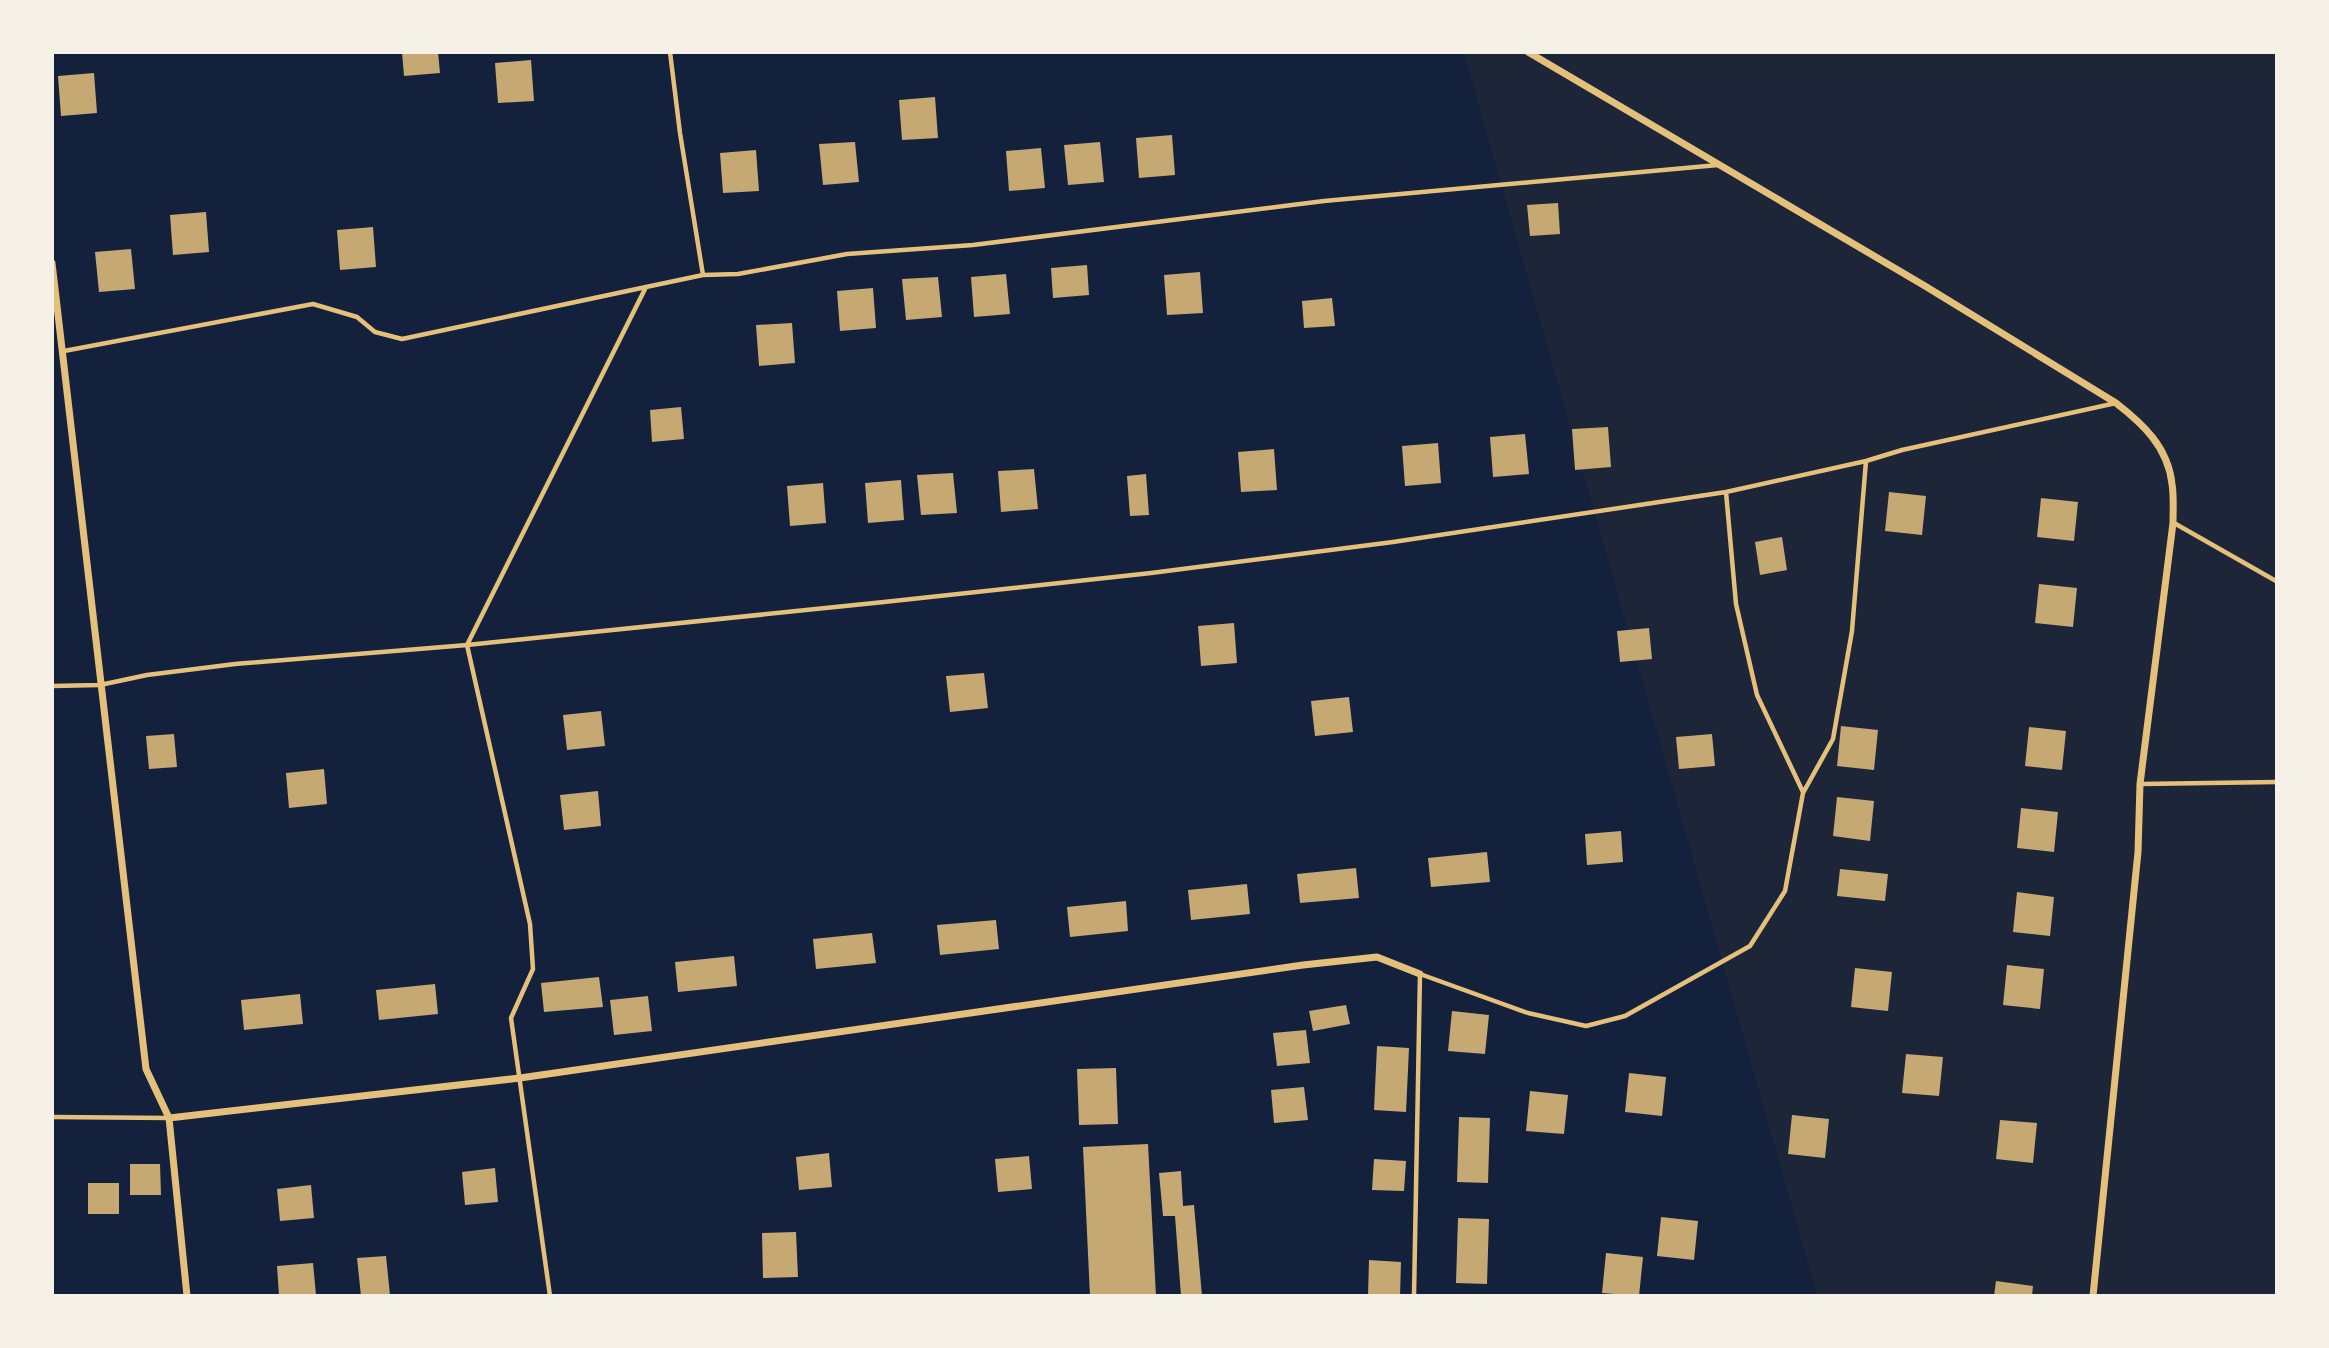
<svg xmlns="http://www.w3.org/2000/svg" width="2329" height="1348" font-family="Bitter,serif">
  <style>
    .green { fill: #1d2539 }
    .building { fill: #c6a872 }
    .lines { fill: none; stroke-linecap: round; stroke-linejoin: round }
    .service { stroke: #e5c07b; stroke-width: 4.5 }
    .minor { stroke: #e5c07b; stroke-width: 7 }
  </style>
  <rect width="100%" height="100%" fill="#14213d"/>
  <path class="green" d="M1464,53H2276V1295H1817Z"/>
  <path class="building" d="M402,52H438L440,73L404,76Z
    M531,60L534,101L498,103L495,63Z
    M94,73L97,113L61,116L58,76Z
    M935,97L938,138L902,140L899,100Z
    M1172,135L1175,175L1139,178L1136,138Z
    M855,142L859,182L823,185L819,144Z
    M1100,142L1104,182L1068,185L1064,145Z
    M1041,148L1045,188L1009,191L1006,151Z
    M756,150L759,191L723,193L720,153Z
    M1558,203L1560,234L1530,236L1527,205Z
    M206,212L209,252L173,255L170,215Z
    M373,227L376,267L340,270L337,230Z
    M131,249L135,289L99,292L95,252Z
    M1087,265L1089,295L1053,298L1051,268Z
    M1200,272L1203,313L1167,315L1164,275Z
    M1006,274L1010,314L974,317L971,277Z
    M938,277L942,317L906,320L902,279Z
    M873,288L876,328L840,331L837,291Z
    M1332,298L1335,326L1304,328L1302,301Z
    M792,323L795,363L759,366L756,325Z
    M681,407L684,439L652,442L650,410Z
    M1608,427L1611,467L1575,470L1572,429Z
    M1525,434L1529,474L1493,477L1490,437Z
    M1438,443L1441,483L1405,486L1402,446Z
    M1274,449L1277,490L1241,492L1238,452Z
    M1034,469L1038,509L1001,512L998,471Z
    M953,473L957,513L921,515L917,475Z
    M1146,474L1149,515L1130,516L1127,476Z
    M901,480L904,520L868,523L865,483Z
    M823,483L826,523L790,526L787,486Z
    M1889,492L1926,496L1922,535L1885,531Z
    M2041,498L2078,502L2074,541L2037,537Z
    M1782,537L1787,570L1760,575L1755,542Z
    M2039,584L2077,588L2073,627L2035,623Z
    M1234,623L1237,663L1201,666L1198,626Z
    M1649,628L1652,659L1620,662L1617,631Z
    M984,673L988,708L950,712L946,676Z
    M1349,697L1353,732L1315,736L1311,701Z
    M601,711L605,746L567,750L563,715Z
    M1841,726L1878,730L1874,770L1837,766Z
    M2029,727L2066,731L2062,770L2025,766Z
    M174,734L177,767L149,769L146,736Z
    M1712,734L1715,766L1679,769L1676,737Z
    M324,769L327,804L289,808L286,773Z
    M598,791L601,826L564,830L560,795Z
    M1837,797L1874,801L1870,841L1833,836Z
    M2021,808L2058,812L2054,852L2017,848Z
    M1621,831L1623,862L1587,865L1585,834Z
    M1487,852L1490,882L1431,887L1428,858Z
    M1356,868L1359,898L1300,903L1297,874Z
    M1840,869L1888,874L1885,901L1837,896Z
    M1247,884L1250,914L1191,920L1188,890Z
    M2017,892L2054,897L2050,936L2013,932Z
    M1126,901L1128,931L1070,937L1067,907Z
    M996,920L999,949L940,955L937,925Z
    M872,933L876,963L816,969L813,939Z
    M734,956L737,986L678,992L675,962Z
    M2007,965L2044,969L2040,1009L2003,1005Z
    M1855,968L1892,972L1888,1011L1851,1007Z
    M599,977L603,1007L544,1012L541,983Z
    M435,984L438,1014L379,1020L376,990Z
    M300,994L303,1024L244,1030L241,1000Z
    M648,996L652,1031L614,1035L610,1000Z
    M1346,1005L1350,1024L1313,1031L1309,1011Z
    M1452,1011L1489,1015L1485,1054L1448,1051Z
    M1306,1030L1310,1063L1277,1066L1273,1033Z
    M1377,1046L1409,1048L1406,1112L1374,1110Z
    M1906,1054L1943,1057L1939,1096L1902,1093Z
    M1116,1068L1118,1124L1079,1125L1077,1069Z
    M1629,1073L1666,1077L1662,1116L1625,1112Z
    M1304,1087L1308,1120L1274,1123L1271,1090Z
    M1530,1091L1568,1095L1564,1134L1526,1131Z
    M1792,1115L1829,1119L1825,1158L1788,1154Z
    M1459,1117L1490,1118L1488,1183L1457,1182Z
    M2000,1120L2037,1123L2033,1163L1996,1159Z
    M1148,1144L1156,1296H1090L1083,1147Z
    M829,1153L832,1187L799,1190L796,1157Z
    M1029,1156L1032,1189L998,1192L995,1159Z
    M1374,1159L1406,1161L1404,1191L1372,1190Z
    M130,1164H160L161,1195H130Z
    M495,1168L498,1202L465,1205L462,1172Z
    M1181,1171L1183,1206L1194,1205L1202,1296H1181L1175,1216H1163L1159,1173Z
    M88,1183H119V1214H88Z
    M311,1185L314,1218L280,1221L277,1189Z
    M1661,1217L1698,1221L1694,1260L1657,1256Z
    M1458,1218L1489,1219L1487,1284L1456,1283Z
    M796,1232L798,1277L763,1278L762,1233Z
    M1606,1253L1643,1257L1639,1296L1602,1293Z
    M386,1256L390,1295L361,1296L357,1258Z
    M1369,1260L1401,1262L1400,1296H1368Z
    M313,1263L316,1295L279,1296L277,1266Z
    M1996,1281L2033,1286L2032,1296H1994Z"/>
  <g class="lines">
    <path class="service" d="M703,275L738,274L847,254L973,245L1324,201L1718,165
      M64,351L313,304L357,317L375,332L402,339L646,287
      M1726,492L1736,604L1757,695L1803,792
      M2174,523L2276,581
      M52,686L100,685L147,675L235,664L467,645L884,602L1151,573L1393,542L1726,492L1866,461L1902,450L2116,403
      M2141,784L2276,782
      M52,1117L169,1118
      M550,1296L511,1018L533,969L530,924L467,645L646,287L703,275L680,133L670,52
      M1414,1296L1420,974L1528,1013L1586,1026L1625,1016L1750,946L1785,891L1803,793L1833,739L1852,631L1866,461"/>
    <path class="minor" d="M1528,52L1925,286L2116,403C2143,424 2168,447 2172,484C2174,496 2173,510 2173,523L2140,784L2138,852L2093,1296
      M52,263L146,1069L169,1118L187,1296
      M169,1118L520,1078L1303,965L1377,957L1420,974"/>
  </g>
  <rect width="2329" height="1348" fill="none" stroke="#f6f1e7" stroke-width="108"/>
</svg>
